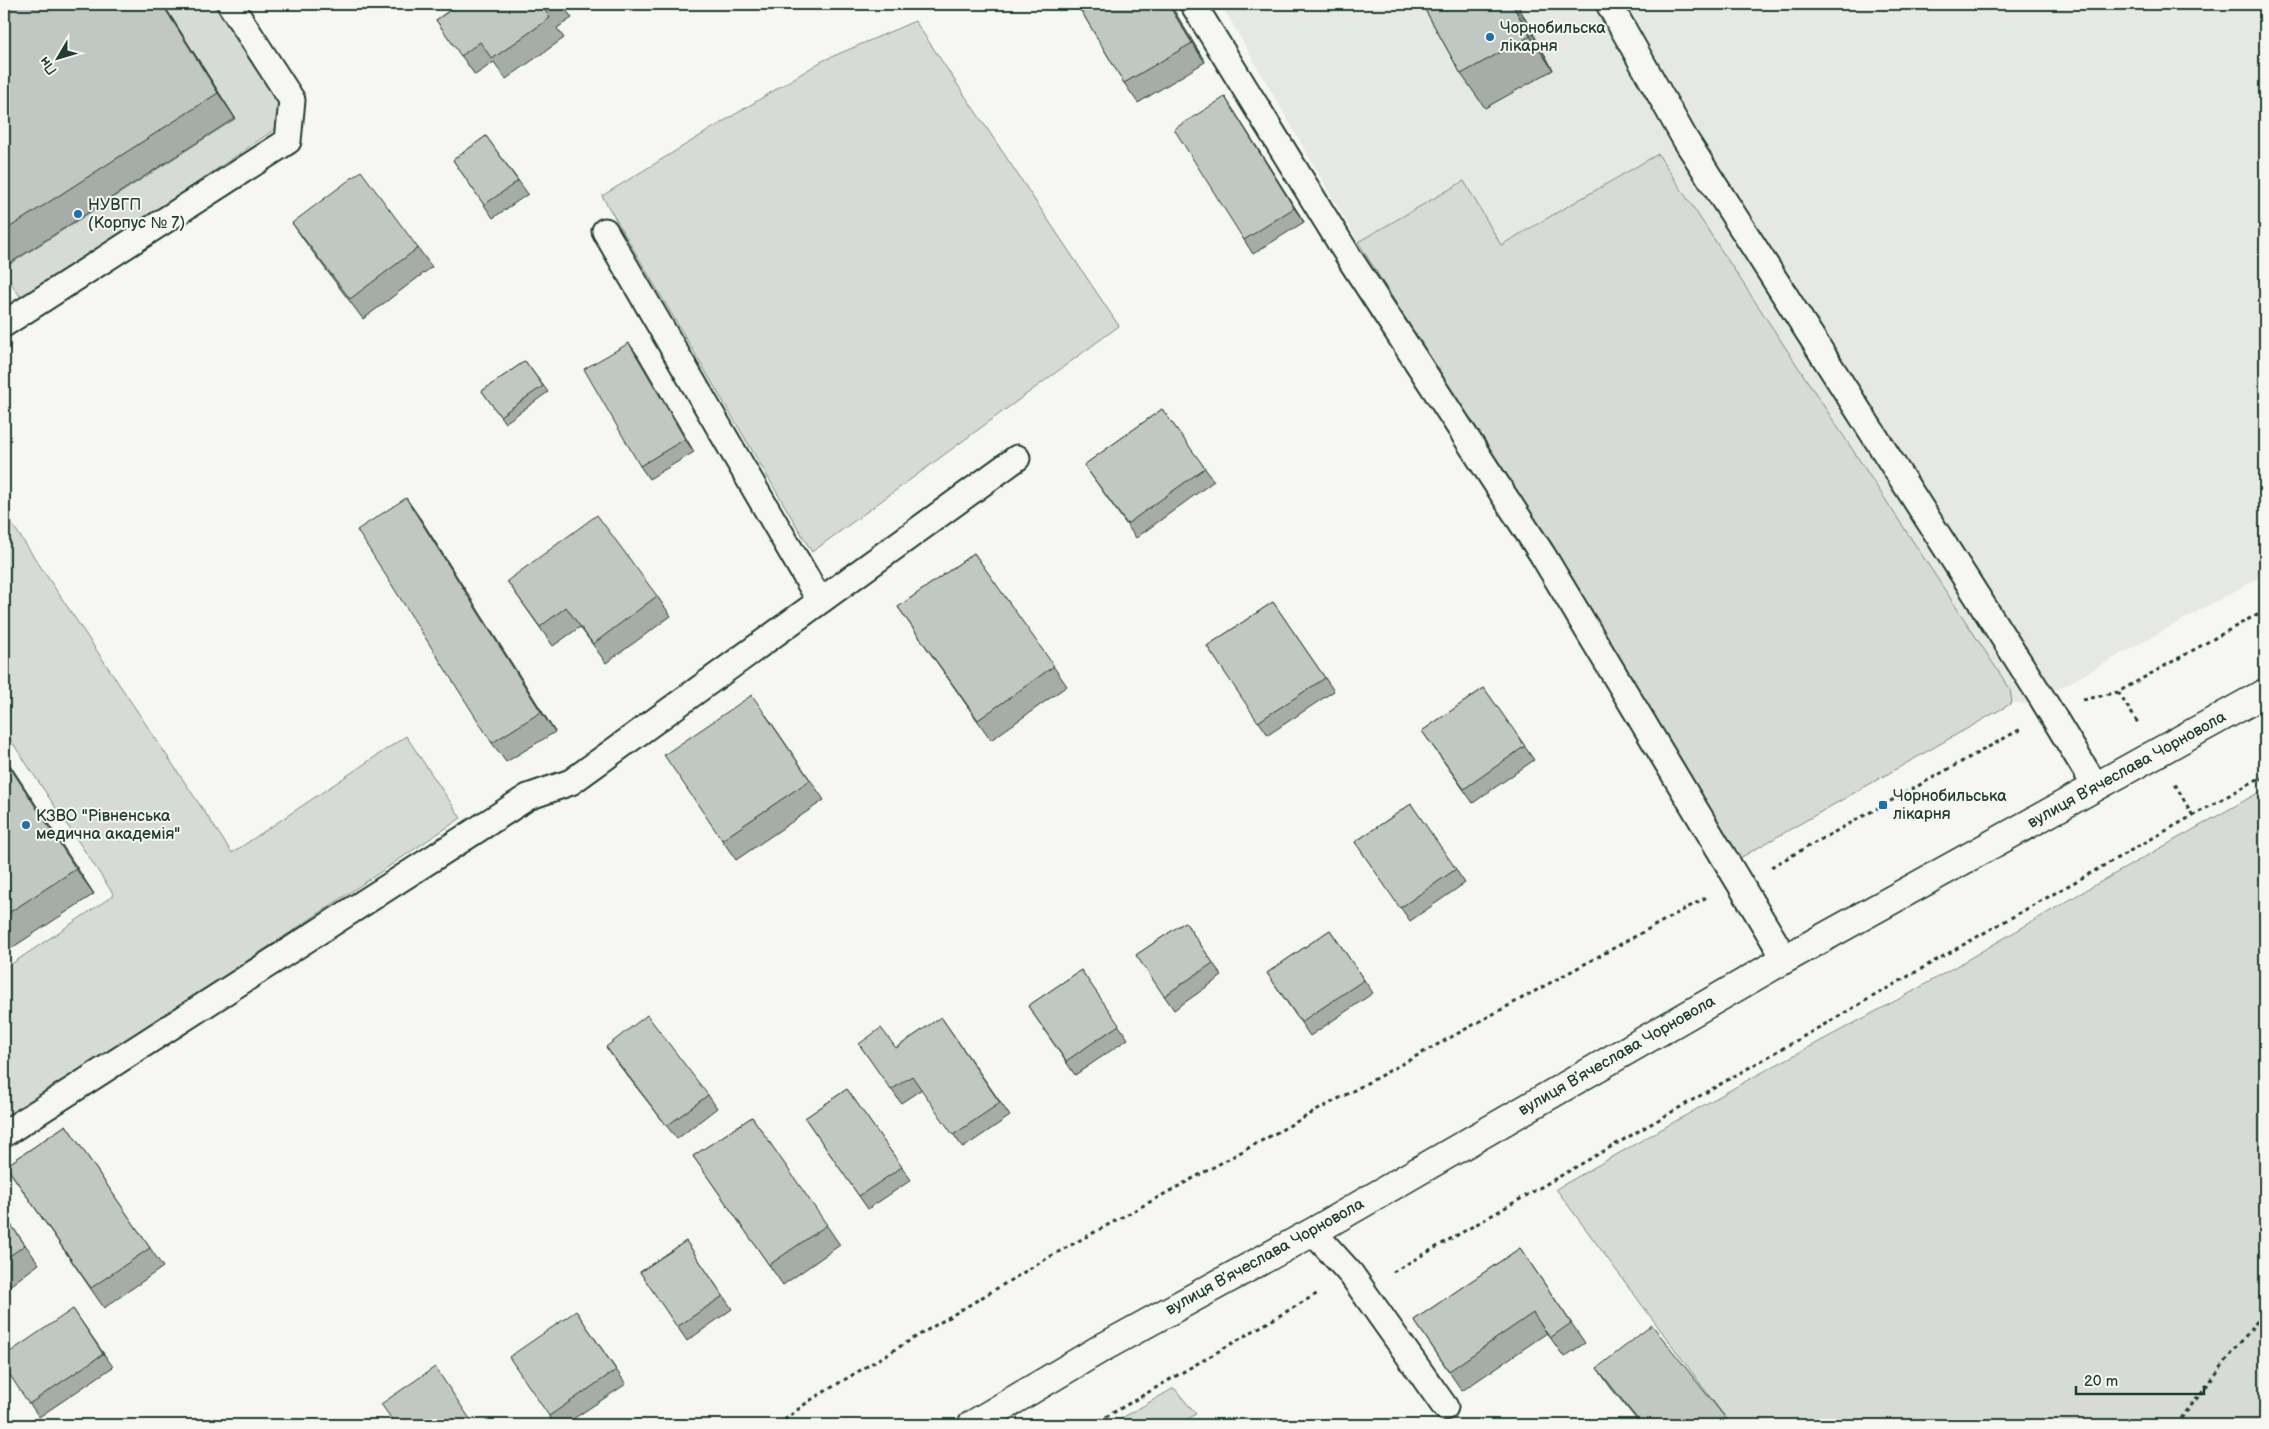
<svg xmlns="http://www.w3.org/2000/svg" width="2269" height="1429" font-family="'Balsamiq Sans',sans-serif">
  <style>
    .built { fill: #e6e8e4 }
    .green { fill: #d6dbd6; stroke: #7a8c85 }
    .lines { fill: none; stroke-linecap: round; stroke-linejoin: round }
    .lane-casing { stroke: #1f3d34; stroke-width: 29 }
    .secondary-casing { stroke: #1f3d34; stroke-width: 31 }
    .path { stroke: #1f3d34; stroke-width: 3; stroke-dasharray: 4 4; stroke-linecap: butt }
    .lane { stroke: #f6f6f2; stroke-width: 25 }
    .secondary { stroke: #f6f6f2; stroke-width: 28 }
    .wall { fill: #a6aca8; stroke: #1f3d34 }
    .shaded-wall { fill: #878c88; stroke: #1f3d34 }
    .building { fill: #c1c8c3; stroke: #1f3d34 }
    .poi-dot { fill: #1f6fb2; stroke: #f6f6f2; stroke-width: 2 }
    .labels { text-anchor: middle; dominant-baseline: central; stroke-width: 4; stroke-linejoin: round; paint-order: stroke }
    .poi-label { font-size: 16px; fill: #1f3d34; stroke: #f6f6f2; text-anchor: start }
    .street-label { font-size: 16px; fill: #1f3d34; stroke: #f6f6f2 }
  </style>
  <rect width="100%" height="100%" fill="#f6f6f2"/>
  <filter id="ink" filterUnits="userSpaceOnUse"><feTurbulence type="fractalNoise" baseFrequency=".02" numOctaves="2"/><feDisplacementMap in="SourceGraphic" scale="10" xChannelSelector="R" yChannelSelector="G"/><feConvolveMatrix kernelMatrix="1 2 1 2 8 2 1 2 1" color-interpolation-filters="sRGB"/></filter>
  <g filter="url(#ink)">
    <path class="built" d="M1221,4H2265V574L2042,698L2029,704L2012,703L1740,858L1358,242Z"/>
    <path class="green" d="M163,4H217L282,105L278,127L24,302L4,273V268L235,119Z
      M915,21L1119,326L812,552L602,196L822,61Z
      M1658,154L2010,689L2012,703L1740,858L1358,242L1464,181L1501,245Z
      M4,512L232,853L406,736L461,818L4,1124V969L114,895L4,730Z
      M2265,789V1425H1731L1556,1189L1748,1080L1912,992L2088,889Z
      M1174,1388L1196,1414L1177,1425H1110Z"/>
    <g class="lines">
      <g class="lane-casing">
        <path id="lane" d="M1193,4L1352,262L1542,554L1785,959
          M1609,4L1685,139L2042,698L2096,787
          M605,231L820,601
          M4,324L288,141L292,100L230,4
          M4,1134L528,797L571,782L1017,458
          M1313,1232L1351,1274L1445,1407"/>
      </g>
      <g class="secondary-casing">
        <path id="secondary" d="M972,1425L1100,1349L1313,1232L1785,959L2265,693"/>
      </g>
      <path class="path" d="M2118,692L2138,723
        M2083,700L2118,692L2265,610
        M2261,777L2265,784
        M2175,784L2193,816
        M1771,867L2021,729
        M1393,1272L1975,938L2265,775
        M778,1425L809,1401L1051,1256L1707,897
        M1092,1425L1320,1292
        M2176,1425L2265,1311"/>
      <use href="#lane" class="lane"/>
      <use href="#secondary" class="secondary"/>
    </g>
    <path class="wall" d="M4,4H163L235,118L4,267Z
      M452,4H562L572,18L557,28L564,38L506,79L494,62L475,75L436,20L454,7Z
      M1077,4H1170L1205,62L1138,103L1124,83Z
      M1422,4H1517L1553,70L1485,108L1461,74Z
      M1234,111L1304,222L1253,254L1244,240Z
      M486,136L528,194L493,218L453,160Z
      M292,223L418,248L432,267L363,319L306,243Z
      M629,343L638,356L694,452L649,479L640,466Z
      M525,361L548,392L505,423L482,391Z
      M1162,409L1214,481L1136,538L1084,465Z
      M420,518L555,732L506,762L492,743Z
      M974,553L1067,686L991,740L898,607Z
      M507,581L657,596L671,616L606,663L580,627L553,646Z
      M1273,602L1334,691L1268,735L1207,646Z
      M1484,688L1534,760L1473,803L1422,731Z
      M766,715L824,800L736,860L722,840Z
      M4,756L94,894L4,953Z
      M1411,804L1465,883L1410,921L1355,842Z
      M1185,922L1222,976L1174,1010L1136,955Z
      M1330,930L1373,993L1310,1036L1267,973Z
      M1081,970L1128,1039L1075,1075L1028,1006Z
      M941,1017L1010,1116L963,1148L922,1089L901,1103L859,1044L896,1048Z
      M606,1047L708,1095L717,1108L677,1139L615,1060Z
      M847,1089L911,1180L868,1209L805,1118Z
      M752,1117L840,1245L783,1285L693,1156Z
      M66,1125L163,1267L104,1308L6,1166Z
      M4,1215L39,1264L4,1290Z
      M686,1241L732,1309L687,1341L640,1272Z
      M1520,1248L1585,1343L1564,1357L1547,1333L1462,1391L1414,1320Z
      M73,1309L113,1367L39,1417L4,1366Z
      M576,1311L626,1384L564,1425H555L549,1416Z
      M1597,1368L1731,1425H1641L1611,1388Z"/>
    <path class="shaded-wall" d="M162,4H163L235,118L218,93Z
      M1168,4H1170L1205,62L1192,43Z
      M1512,4H1517L1553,70L1530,36Z
      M1225,97L1234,111L1304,222L1294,208Z
      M629,343L638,356L694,452L685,439Z
      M406,498L420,518L555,732L541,712Z
      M4,756L94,894L76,869L4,758Z"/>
    <path class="building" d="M4,4H162L218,93L4,231Z
      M453,4H550L544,9L550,18L492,59L480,42L461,56L436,20L455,7Z
      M1077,4H1168L1192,43L1124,83Z
      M1422,4H1512L1530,36L1461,74Z
      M1225,97L1294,208L1244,240L1174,129Z
      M486,136L518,181L484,205L453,160Z
      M361,171L418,248L350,299L292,223Z
      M629,343L685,439L640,466L584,369Z
      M525,361L543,386L500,416L482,391Z
      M1162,409L1205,468L1127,524L1084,465Z
      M406,498L541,712L492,743L357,530Z
      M597,515L657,596L593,644L566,607L540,627L507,581Z
      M974,553L1054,666L978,720L898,607Z
      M1273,602L1325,678L1258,722L1207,646Z
      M1484,688L1525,746L1464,789L1422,731Z
      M752,695L810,780L722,840L664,755Z
      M4,758L76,869L4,916Z
      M1411,804L1456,869L1400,908L1355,842Z
      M1185,922L1213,963L1164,996L1136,955Z
      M1330,930L1364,980L1301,1022L1267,973Z
      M1081,970L1119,1025L1066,1061L1028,1006Z
      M647,1015L708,1095L667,1126L606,1047Z
      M941,1017L1000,1103L953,1135L912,1076L891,1090L859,1044L881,1028L896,1048Z
      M847,1089L902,1167L859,1196L805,1118Z
      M752,1117L827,1225L769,1265L693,1156Z
      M66,1125L150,1248L91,1288L6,1166Z
      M4,1215L25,1245L4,1260Z
      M686,1241L723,1296L677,1327L640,1272Z
      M1520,1248L1571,1323L1550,1338L1533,1313L1449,1371L1414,1320Z
      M73,1309L103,1354L29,1404L4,1366V1356Z
      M576,1311L616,1370L549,1416L509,1357Z
      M1652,1325L1731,1425H1642L1597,1368Z
      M435,1367L474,1425H396L381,1404Z"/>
  </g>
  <g class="poi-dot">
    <circle cx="1490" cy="37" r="5"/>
    <circle cx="78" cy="214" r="5"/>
    <rect x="1878" y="800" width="10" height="10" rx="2.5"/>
    <circle cx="26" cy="825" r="5"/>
  </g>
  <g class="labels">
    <g class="poi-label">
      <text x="1500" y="28">Чорнобильска<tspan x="1500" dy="18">лікарня</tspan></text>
      <text x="88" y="205">НУВГП<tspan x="88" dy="18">(Корпус № 7)</tspan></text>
      <text x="1893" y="796">Чорнобильська<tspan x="1893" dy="18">лікарня</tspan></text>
      <text x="36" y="816">КЗВО "Рівненська<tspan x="36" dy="18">медична академія"</tspan></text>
    </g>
    <g class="street-label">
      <text transform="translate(2127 770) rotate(-29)">вулиця Вʼячеслава Чорновола</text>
      <text transform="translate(1617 1056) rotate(-30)">вулиця Вʼячеслава Чорновола</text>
      <text transform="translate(1265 1257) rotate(-29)">вулиця Вʼячеслава Чорновола</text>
    </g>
  </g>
  <rect width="2269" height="1429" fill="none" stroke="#f6f6f2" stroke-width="20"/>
  <rect x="10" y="10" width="2249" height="1409" fill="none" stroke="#1f3d34" stroke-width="2" filter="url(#ink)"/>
  <g transform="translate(58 58) rotate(232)" stroke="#f6f6f2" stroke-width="4" paint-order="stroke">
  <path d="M0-4L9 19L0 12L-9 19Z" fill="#1f3d34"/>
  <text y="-8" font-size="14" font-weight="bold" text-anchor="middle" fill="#1f3d34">Пн</text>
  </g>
  <path d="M2076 1386v8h128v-8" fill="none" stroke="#1f3d34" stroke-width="2.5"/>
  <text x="2084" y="1386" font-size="15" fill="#1f3d34" stroke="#f6f6f2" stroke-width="4" paint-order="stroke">20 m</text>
</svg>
